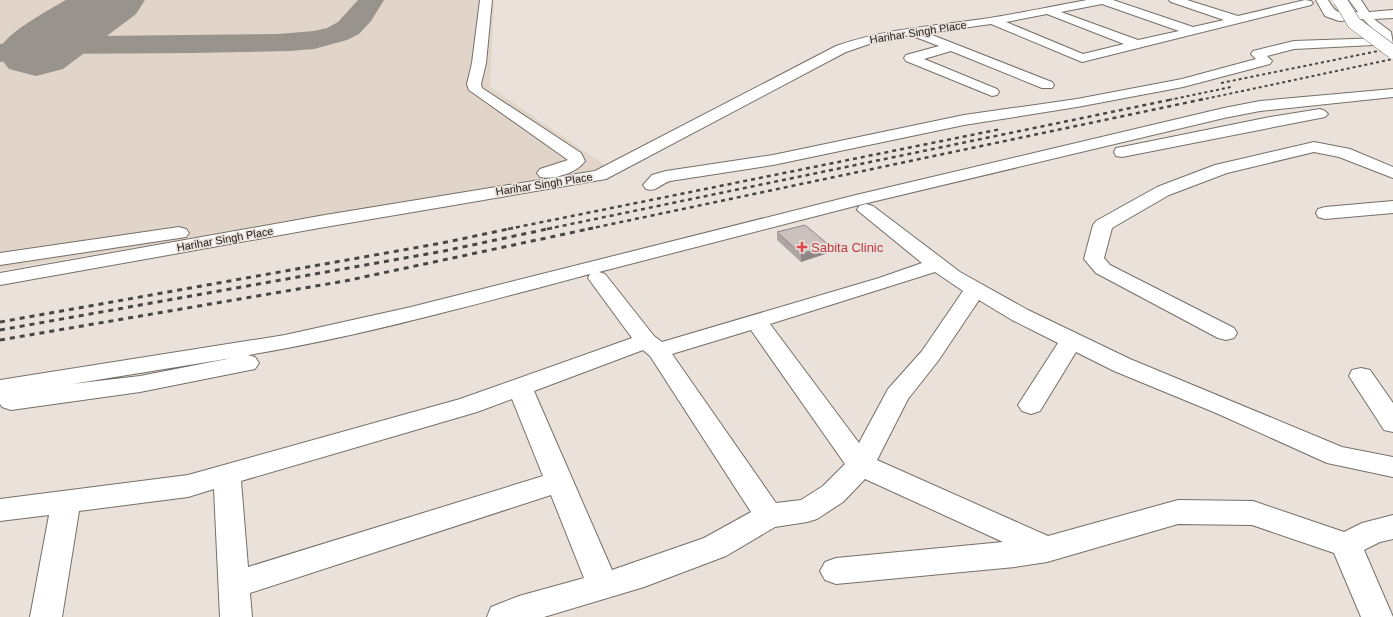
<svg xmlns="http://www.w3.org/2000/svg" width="1393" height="617" font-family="Arial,sans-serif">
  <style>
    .built { fill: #e1d4c8 }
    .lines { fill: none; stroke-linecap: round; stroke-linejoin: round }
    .taxiway { fill: #99938e; fill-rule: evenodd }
    .runway { fill: #99938e; fill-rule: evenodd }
    .minor-casing { stroke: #756f68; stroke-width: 2 }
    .minor { fill: #fff; fill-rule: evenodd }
    .rail-far2 { stroke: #494542; stroke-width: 2; stroke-dasharray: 3 3; stroke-linecap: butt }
    .rail-far1 { stroke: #494542; stroke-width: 2.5; stroke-dasharray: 4 4; stroke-linecap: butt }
    .rail { stroke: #494542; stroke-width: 3; stroke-dasharray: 5 5; stroke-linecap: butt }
    .minor-bridge-casing { stroke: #756f68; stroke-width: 14; stroke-linecap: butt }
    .minor-bridge { stroke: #fff; stroke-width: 13 }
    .wall { fill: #aea5a3 }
    .shaded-wall { fill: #8d8684 }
    .building { fill: #cac0bd; stroke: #8d8684 }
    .health-dot { fill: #e0444e; stroke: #e9e1da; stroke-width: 1.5 }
    .labels { text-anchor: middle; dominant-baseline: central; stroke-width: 3.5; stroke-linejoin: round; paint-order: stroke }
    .far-street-label { font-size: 11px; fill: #23201e; stroke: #e9e1da }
    .health-label { font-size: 13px; fill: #be3a42; stroke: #e9e1da; text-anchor: start }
  </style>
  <rect width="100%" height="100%" fill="#e9e1da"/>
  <path class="built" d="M0,0H494L490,87L609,168L0,270Z"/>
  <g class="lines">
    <path class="taxiway" d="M358,0H384L371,21L359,34L347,40L314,49L290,51L193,53L48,54L0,62V44L32,39L82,25L92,28L97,34L96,36L278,34L314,31L327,28L338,22Z"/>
    <path class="runway" d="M66,0H145L136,14L63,69L36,76L9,69C5,64 0,58 0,50C3,34 51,9 66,0Z"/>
    <g class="minor-casing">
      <path id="minor" d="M480,0H492L486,63L481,84L482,88L581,153L585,161C577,173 553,180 540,177L537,173L540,169L568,160L469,90L467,84L472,63Z
        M1087,0H1113L1193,27L1224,20L1171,2L1169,0H1187L1238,16L1305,0L1311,1L1313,3L1311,5L1082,62L991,24L927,33L1052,82L1054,85L1052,88H1042L951,51L924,59L997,89L999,92L997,95L992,96L906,61L904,58L906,55L939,46L910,35L878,41L846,52L606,179L325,227L0,285V273L325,215L595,171L836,46C884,29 933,26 983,19C1017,14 1053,6 1087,0ZM1102,4L1179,31L1138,40L1061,12ZM1047,14L1124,44L1083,54L1006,22Z
        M1316,0H1328C1337,16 1341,13 1358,12L1349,0H1361L1369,12L1393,10V18L1374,19L1391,32L1393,44L1294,49L1267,56L1272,61L1270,64L1183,87L1077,107L964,125L773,165L670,181C660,184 657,192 646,189L643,185L652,175L666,171L773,155L964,115L1077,99L1182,79L1256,59L1251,54L1253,51L1294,41L1382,38L1363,19L1339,21L1325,16Z
        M1393,89V97L1260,111L1224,118L859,205L599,272L605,274L654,336L662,342L879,278L922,263L857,210L859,206L866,204L873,206L960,272L1028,310L1130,359L1342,447L1393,457V477L1327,463L1216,413L1114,371L1076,352L1040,411L1031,414L1022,411L1018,405L1058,343L1012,320L979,300L938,361L908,399L877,460L1048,536L1178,500L1253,501L1344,532L1362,523L1393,515V539L1380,542L1364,550L1393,617H1361L1334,553L1252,525L1178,524L1047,562L1015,567L836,584L825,580L820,571L825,562L836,558L1003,542L865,479L843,502L817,519L807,522L775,527L726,556L644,587L544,617H487L491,607L519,596L584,578L551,495L250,593L252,617H220L214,489L188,497L79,511L62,617H30L49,515L0,521V499L188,475L460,399L632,338L588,278L590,274C477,304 363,336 248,355L255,357L259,363L255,369L140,392L11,410L2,407L0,404V380L285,335L411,307L856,195L1224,108L1260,101ZM935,272L963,291L922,351L888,389L859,443L770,324ZM751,330L845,464L823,486L801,500L776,503L672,354ZM643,350L650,356L751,512L704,538L612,570L534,391ZM232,358L140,376L72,384ZM512,399L543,476L248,567L241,481L477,412Z
        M1320,109L1325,111L1328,114L1325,117L1122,157L1116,156L1114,152L1116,148L1122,147L1270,117Z
        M1314,142L1350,149L1393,167V178L1339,157L1314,152L1227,173L1169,195L1112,228L1104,258L1110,265L1234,328L1237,333L1234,338L1226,340L1218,338L1096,273L1084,259L1093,225L1096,221L1157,187L1215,165Z
        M1393,201V213L1325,219L1318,217L1316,213L1318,209L1325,207Z
        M179,227L186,229L189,233L186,237L0,265V253Z
        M1361,368L1370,370L1393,403V432L1384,430L1349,376L1352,370Z"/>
    </g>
    <use href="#minor" class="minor"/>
    <path class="rail-far2" d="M1221,83L1393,48
      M1169,100L1231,87
      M1200,100L1393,59"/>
    <path class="rail-far1" d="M508,229L1001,129
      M547,229L1174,99
      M588,229L1204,99"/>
    <path class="rail" d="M0,322L442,243L513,228
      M0,330L444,251L552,228
      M0,340L345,281L593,228"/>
    <g class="minor-bridge-casing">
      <path id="minor-bridge" d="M1340,0L1354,23L1393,52"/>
    </g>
    <use href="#minor-bridge" class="minor-bridge"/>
  </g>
  <path class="wall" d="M777,232L829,245L828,253L801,262L777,240Z"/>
  <path class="shaded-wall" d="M829,245L828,253L801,262V254Z"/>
  <path class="building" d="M805,225L829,245L801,254L777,232Z"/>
  <path class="health-dot" d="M800 241h4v4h4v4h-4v4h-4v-4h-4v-4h4z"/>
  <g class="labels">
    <g class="far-street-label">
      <text transform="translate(918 32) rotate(-9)">Harihar Singh Place</text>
      <text transform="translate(544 184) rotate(-9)">Harihar Singh Place</text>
      <text transform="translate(225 239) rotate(-10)">Harihar Singh Place</text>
    </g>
    <g class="health-label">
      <text x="811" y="247">Sabita Clinic</text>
    </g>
  </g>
</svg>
